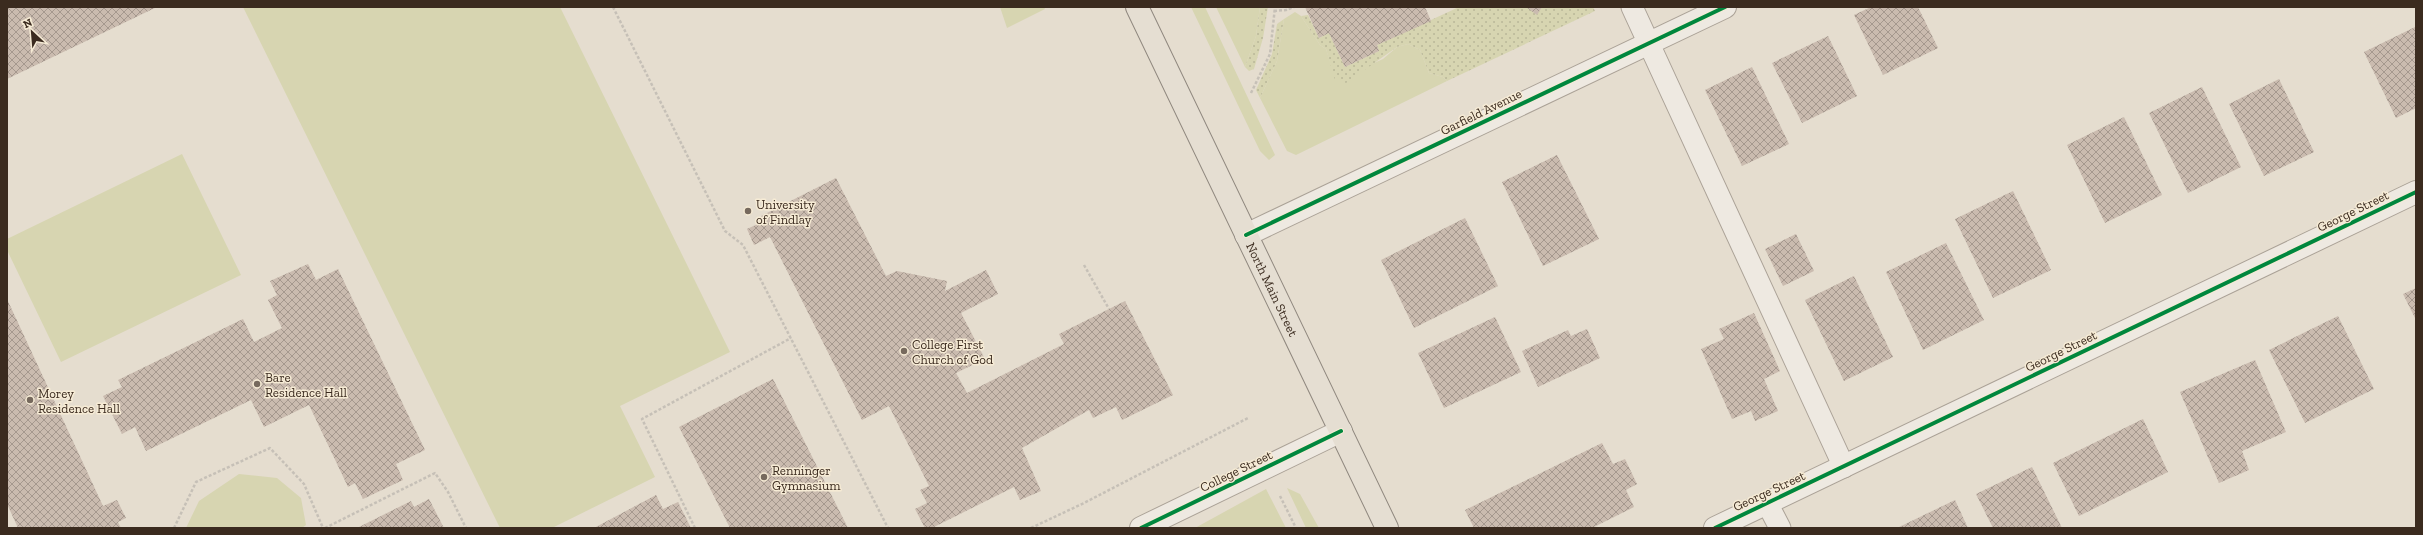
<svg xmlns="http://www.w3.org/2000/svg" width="2423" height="535" font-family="'Zilla Slab',serif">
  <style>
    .grass { fill: #d7d5b1 }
    .garden { fill: url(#garden-dots) }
    .building { fill: url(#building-cross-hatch) }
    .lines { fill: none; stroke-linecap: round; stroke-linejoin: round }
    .service-casing { stroke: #aba297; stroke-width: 23 }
    .minor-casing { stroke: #aba297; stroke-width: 24 }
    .tertiary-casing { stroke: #aba297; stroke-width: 24 }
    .primary-casing { stroke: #90887f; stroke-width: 24 }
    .path { stroke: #c6c0b7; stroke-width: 2.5; stroke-dasharray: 3 2; stroke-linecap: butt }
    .service { stroke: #eee9e1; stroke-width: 21 }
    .minor { stroke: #eee9e1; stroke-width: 22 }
    .tertiary { stroke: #eee9e1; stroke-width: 22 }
    .primary { stroke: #e5ded2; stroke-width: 22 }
    .cycleway-casing { stroke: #f6ebd5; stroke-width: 6 }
    .cycleway { stroke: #00873e; stroke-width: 4 }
    .poi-dot { fill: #76695d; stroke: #f6ebd5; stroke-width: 1.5 }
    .labels { text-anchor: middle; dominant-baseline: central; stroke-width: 3; stroke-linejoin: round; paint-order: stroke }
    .street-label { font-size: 13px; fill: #3b2b1f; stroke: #f6ebd5 }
    .poi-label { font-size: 13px; fill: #3b2b1f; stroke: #f6ebd5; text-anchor: start }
  </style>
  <defs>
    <pattern id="garden-dots" width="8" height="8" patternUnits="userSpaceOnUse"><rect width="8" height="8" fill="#d7d5b1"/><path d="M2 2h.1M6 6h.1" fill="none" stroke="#b9b798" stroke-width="1.8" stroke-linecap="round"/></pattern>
    <pattern id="building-cross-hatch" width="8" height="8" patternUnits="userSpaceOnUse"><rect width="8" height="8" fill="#cabbaf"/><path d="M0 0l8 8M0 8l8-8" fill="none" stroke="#a5988e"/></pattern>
  </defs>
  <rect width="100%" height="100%" fill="#e5ddcf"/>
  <path class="grass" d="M243,7H560L730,352L620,406L655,477L552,528H500Z
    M1000,7H1044L1045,9L1007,28Z
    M1191,7H1205L1275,155L1269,160L1260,151Z
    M1216,7H1260L1256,36L1245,67Z
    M1295,12L1301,16L1320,45L1326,49L1336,80L1383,59L1397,47L1408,44L1420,50L1429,73L1443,77L1447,81L1296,155L1287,151L1260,98L1277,61L1284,19Z
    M182,154L241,275L61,362L7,250V239Z
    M239,474L277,478L301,498L306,525L302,528H186L199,501Z
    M1287,488L1300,494L1319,528H1306Z
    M1266,489L1286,528H1195Z"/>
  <path class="garden" d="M1260,7H1268L1263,38L1254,69L1249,71L1245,67L1256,36Z
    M1459,7H1593L1595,11L1447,81L1443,77L1429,73L1420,50L1408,44L1397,47L1346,83L1335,80L1326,49L1320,45L1301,16L1308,15L1319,38L1329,33L1345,67L1379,51L1377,45Z
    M1284,19L1277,61L1260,98L1256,90L1272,54L1277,24Z"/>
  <path class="building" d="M7,7H157L7,79Z
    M1305,7H1425L1431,21L1377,45L1379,51L1345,67L1329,33L1319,38Z
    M1526,7H1542L1537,15Z
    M1871,7H1918L1938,48L1883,75L1854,15Z
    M2415,27L2416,108L2396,118L2364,52Z
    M1828,36L1857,96L1802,123L1772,63Z
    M1752,67L1789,144L1742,166L1705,90Z
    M2279,79L2314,152L2264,176L2229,104Z
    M2202,87L2241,167L2188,193L2149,113Z
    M2124,117L2162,195L2105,223L2067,145Z
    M1557,155L1599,239L1543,266L1502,182Z
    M836,178L886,276L897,271L947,281L945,291L986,270L998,294L961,313L985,359L956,373L967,393L1064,344L1059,334L1125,301L1173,395L1122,420L1116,407L1093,418L1089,410L1022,448L1041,491L1020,500L1014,487L932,528H925L915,509L927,503L920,490L929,486L889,406L862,420L770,237L754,245L747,229L764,221L761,216Z
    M2013,191L2051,270L1993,298L1955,219Z
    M1465,218L1498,286L1414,328L1381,260Z
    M1796,234L1814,271L1783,286L1765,249Z
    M1946,243L1984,320L1923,350L1886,272Z
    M308,264L316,280L338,269L425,450L396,464L403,480L363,499L355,483L348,487L309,405L264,427L251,400L146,451L135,427L122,434L103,396L122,387L118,380L243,319L254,342L282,328L268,300L277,295L270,281Z
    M1854,276L1893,357L1844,381L1805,300Z
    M2416,288V320L2403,294Z
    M7,299L103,506L117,500L126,518L118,522L121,528H18L7,504Z
    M1754,313L1780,371L1764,379L1778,411L1755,421L1751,411L1732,419L1701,349L1724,339L1719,329Z
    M2338,316L2374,389L2305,423L2269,350Z
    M1495,317L1521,372L1444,408L1418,353Z
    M1587,329L1600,358L1538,387L1522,351L1568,330L1571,336Z
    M2255,360L2286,432L2242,451L2249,470L2219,483L2180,392Z
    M773,379L848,528H730L679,427Z
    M2143,419L2168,472L2079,516L2053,463Z
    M1602,443L1613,464L1625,459L1637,484L1626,490L1634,507L1592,528H1474L1465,510Z
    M2032,467L2062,528H1993L1976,494Z
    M656,495L663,509L678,502L691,528H594Z
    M429,499L444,528H357L411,501L414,507Z
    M1955,500L1968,528H1897Z"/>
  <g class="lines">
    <g class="service-casing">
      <path id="service" d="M1632,7L1844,467
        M1767,503L1780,528"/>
    </g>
    <g class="minor-casing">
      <path id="minor" d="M1246,235L1725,7
        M1715,528L2416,192"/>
    </g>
    <g class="tertiary-casing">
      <path id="tertiary" d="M1141,528L1341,431"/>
    </g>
    <g class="primary-casing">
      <g id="primary">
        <path id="s1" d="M1137,7L1387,528"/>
      </g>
    </g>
    <path class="path" d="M613,7L725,231L743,245L888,528
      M1274,11L1286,10L1294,7
      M1251,93L1270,54L1275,7
      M1084,265L1109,309
      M1280,496L1296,528
      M174,528L196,482L270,448L304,484L323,528
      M325,528L435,473L448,492L466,528
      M695,528L642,419L791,338
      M1031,528L1084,503L1248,418"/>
    <use href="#service" class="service"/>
    <use href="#minor" class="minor"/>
    <use href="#tertiary" class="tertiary"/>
    <use href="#primary" class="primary"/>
    <g class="cycleway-casing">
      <path id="cycleway" d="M1246,235L1725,7
        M1141,528L1341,431
        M1715,528L2416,192"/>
    </g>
    <use href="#cycleway" class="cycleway"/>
  </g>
  <g class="poi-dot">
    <circle cx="748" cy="211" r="4"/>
    <circle cx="904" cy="351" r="4"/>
    <circle cx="257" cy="384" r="4"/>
    <circle cx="30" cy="400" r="4"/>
    <circle cx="764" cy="477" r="4"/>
  </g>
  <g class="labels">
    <g class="street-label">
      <text transform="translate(1481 112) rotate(-26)">Garfield Avenue</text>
      <text transform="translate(2353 211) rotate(-26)">George Street</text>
      <text stroke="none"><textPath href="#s1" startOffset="313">North Main Street</textPath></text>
      <text transform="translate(2061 351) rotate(-26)">George Street</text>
      <text transform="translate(1236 471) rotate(-26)">College Street</text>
      <text transform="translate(1769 491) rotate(-25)">George Street</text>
    </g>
    <g class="poi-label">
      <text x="756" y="204">University<tspan x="756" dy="15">of Findlay</tspan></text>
      <text x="912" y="344">College First<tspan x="912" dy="15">Church of God</tspan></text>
      <text x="265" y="377">Bare<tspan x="265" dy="15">Residence Hall</tspan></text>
      <text x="38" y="393">Morey<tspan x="38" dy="15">Residence Hall</tspan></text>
      <text x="772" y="470">Renninger<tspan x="772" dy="15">Gymnasium</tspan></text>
    </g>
  </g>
  <rect width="2423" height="535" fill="none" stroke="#3b2b1f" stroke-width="16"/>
  <g transform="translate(32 32) rotate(334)" stroke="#f6ebd5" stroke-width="3" paint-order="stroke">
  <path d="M0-3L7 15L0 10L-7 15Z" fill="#3b2b1f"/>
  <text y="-6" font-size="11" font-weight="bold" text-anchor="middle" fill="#3b2b1f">N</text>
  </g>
</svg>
